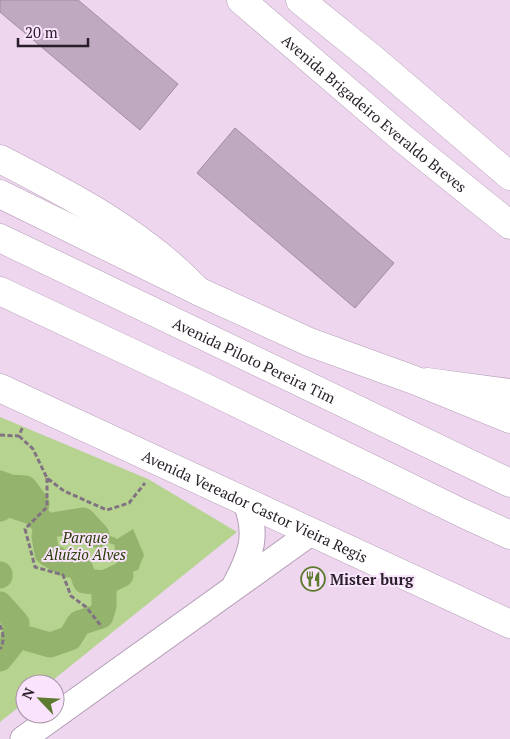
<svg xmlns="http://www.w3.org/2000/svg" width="510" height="739" font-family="'PT Serif',serif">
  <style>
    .green { fill: #b6d390 }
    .water { fill: #94b36c }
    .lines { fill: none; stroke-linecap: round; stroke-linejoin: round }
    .stream { stroke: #94b36c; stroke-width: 7 }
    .canal { stroke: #94b36c; stroke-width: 25 }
    .building { fill: #bfa9c1; stroke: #a08ba2 }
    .tertiary-casing { stroke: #b59fb7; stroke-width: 27 }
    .secondary-casing { stroke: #b59fb7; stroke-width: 29 }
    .primary-casing { stroke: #b59fb7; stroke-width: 29 }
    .trunk-casing { stroke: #b59fb7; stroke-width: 29 }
    .path { stroke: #827383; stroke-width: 3; stroke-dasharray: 5 2.5; stroke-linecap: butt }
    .tertiary { stroke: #fff; stroke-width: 25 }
    .secondary { stroke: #fff; stroke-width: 28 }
    .primary { stroke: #fff; stroke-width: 28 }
    .trunk { stroke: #fff; stroke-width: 28 }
    .labels { text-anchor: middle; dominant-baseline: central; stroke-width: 4; stroke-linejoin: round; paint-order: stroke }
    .street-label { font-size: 15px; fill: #271e27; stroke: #fae3fc }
    .park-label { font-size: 15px; font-style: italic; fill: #293d06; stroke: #fae3fc }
    .poi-label { font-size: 15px; font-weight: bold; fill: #271e27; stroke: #fae3fc; text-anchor: start }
  </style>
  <rect width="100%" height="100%" fill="#edd6ee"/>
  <path class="green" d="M0,417L148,479L237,532L48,684H25V702L0,722Z"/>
  <path class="water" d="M133,529L144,555L138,570L121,575L116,561L114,541Z"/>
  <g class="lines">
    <path class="stream" d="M97,535L114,541"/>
    <path class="canal" d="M0,483L10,487L25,488L37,504L34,513
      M0,509L7,504L34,513L46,526L83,520L97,535
      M46,526L44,536L47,553L65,564L80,567L85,581L104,583L121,575
      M0,574V576
      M0,604L17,623L12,644L0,659
      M13,637H22L50,645L70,638L79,623L101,616L104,606V583"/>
  </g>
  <path class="building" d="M0,0H78L178,84L140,130L0,12Z
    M235,128L394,263L355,308L197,173Z"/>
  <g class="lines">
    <g class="tertiary-casing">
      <path id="tertiary" d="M235,585C251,555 259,534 245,501
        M23,739L312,532"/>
    </g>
    <g class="secondary-casing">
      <g id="secondary">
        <path id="s1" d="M0,388L510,624"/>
      </g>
    </g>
    <g class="primary-casing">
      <g id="primary">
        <path id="s2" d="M241,0L402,138L510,225"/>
        <path d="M300,0L373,59L510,176"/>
        <path d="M0,159C70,195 140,231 195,288"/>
        <path d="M0,291L202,386L462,513L510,535"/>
        <path d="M427,382L510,393"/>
      </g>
    </g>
    <g class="trunk-casing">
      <g id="trunk">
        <path d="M0,194L198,291L309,342L414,380L510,419"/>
        <path id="s3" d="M0,238L510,483"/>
      </g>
    </g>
    <path class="path" d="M0,435L19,436L23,426
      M19,436L33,449L47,478L64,491L107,510L129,503L145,483
      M47,478V507L25,529L35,567L63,575L71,596L86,607L102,627
      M0,625C3,632 5,642 0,649"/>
    <use href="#tertiary" class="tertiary"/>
    <use href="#secondary" class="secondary"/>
    <use href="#primary" class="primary"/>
    <use href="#trunk" class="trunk"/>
  </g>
  <defs>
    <g id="restaurant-ring" transform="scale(1.25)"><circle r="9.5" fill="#fae3fc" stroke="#5d7b30" stroke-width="1.5"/><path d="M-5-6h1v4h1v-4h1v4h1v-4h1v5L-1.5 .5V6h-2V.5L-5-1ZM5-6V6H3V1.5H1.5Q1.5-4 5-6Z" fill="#5d7b30"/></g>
  </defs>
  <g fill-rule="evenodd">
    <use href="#restaurant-ring" x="313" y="579"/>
  </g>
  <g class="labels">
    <g class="street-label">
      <text stroke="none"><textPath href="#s2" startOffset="175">Avenida Brigadeiro Everaldo Breves</textPath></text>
      <text stroke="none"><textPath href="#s3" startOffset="282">Avenida Piloto Pereira Tim</textPath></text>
      <text stroke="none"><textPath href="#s1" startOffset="281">Avenida Vereador Castor Vieira Regis</textPath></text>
    </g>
    <g class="park-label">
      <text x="85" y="537">Parque<tspan x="85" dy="17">Aluízio Alves</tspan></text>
    </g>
    <g class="poi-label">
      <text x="330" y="579">Mister burg</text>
    </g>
  </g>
  <g transform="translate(40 699) rotate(295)"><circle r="24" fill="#fae3fc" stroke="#a694a7"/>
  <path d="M0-4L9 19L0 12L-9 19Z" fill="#5d7b30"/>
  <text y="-8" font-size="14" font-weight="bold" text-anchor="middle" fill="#271e27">N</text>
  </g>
  <path d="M18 38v8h70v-8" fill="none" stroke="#271e27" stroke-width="2.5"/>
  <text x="25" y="38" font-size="15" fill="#271e27" stroke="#fae3fc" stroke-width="4" paint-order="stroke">20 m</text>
</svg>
